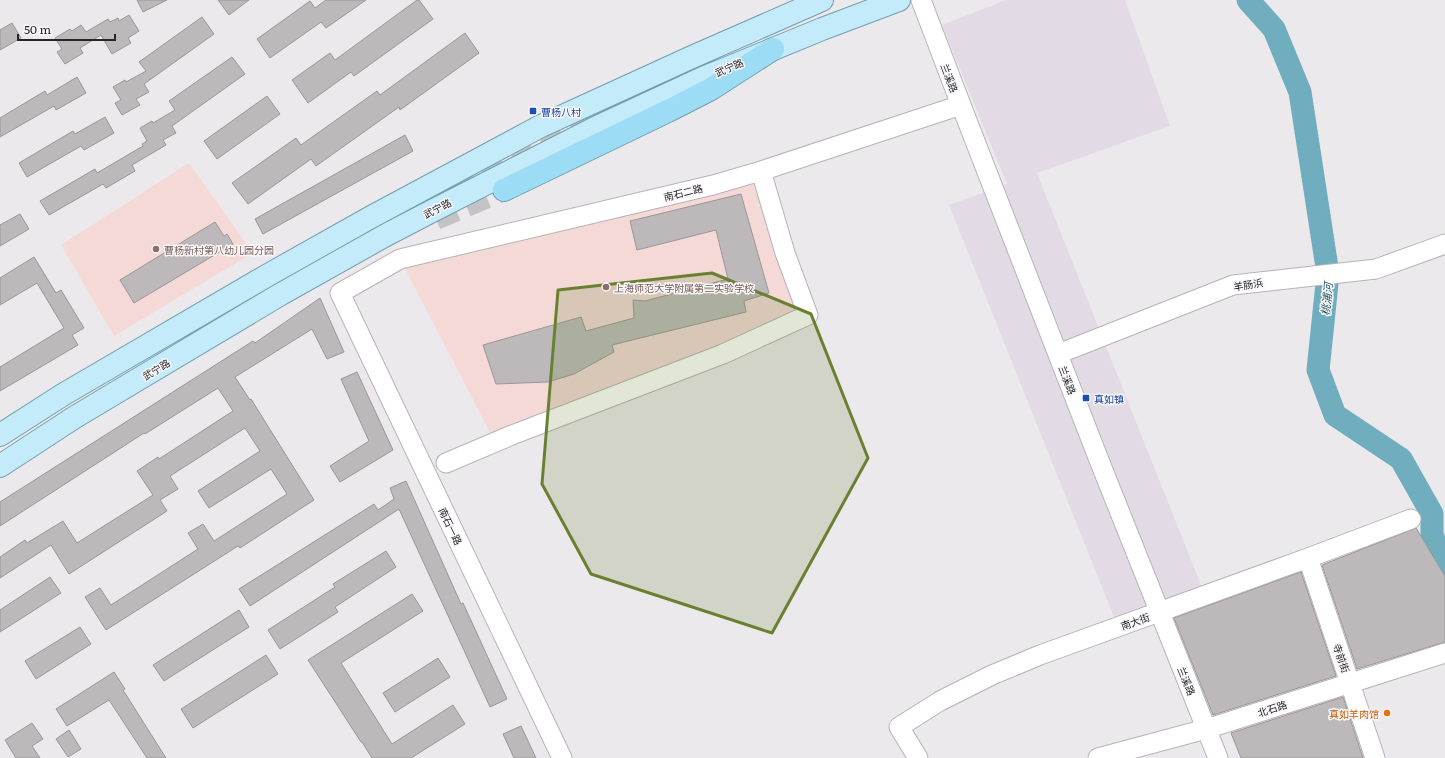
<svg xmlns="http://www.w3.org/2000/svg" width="1445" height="758" font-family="Literata,'Noto Sans SC',serif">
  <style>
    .built { fill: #e2dbe6 }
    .education { fill: #f4d9d7 }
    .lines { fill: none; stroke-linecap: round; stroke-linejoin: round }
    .river { stroke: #6fadbf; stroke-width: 23 }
    .building { fill: #bdb9bb; stroke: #9a9698 }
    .highway-tunnel { stroke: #c4c2c5; stroke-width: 22; stroke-dasharray: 22 11; stroke-linecap: butt }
    .minor-casing { stroke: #b5b3b6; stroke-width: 21 }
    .major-casing { stroke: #739dad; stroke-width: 24 }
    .highway-casing { stroke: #739dad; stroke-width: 24 }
    .minor { stroke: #fff; stroke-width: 19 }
    .major { stroke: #c4ebf9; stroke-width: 22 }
    .highway { stroke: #9cddf5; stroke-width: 22 }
    .marked { fill: #6a8031; fill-opacity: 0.2; stroke: #6a8031; stroke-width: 3; stroke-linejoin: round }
    .transit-dot { fill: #1a4fb4; stroke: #f9f7fa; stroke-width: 1.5 }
    .education-dot { fill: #8d6e63; stroke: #f9f7fa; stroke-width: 1.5 }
    .food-dot { fill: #e8710a; stroke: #f9f7fa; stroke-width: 1.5 }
    .labels { text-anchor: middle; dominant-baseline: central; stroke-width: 3; stroke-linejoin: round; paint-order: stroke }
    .street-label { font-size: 10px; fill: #262627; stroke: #f9f7fa }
    .transit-label { font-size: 10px; fill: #164399; stroke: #f9f7fa; text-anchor: start }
    .education-label { font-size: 10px; fill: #785e54; stroke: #f9f7fa; text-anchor: start }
    .food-label { font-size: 10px; fill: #c56008; stroke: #f9f7fa; text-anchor: end }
    .water-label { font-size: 11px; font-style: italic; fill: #235765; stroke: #f9f7fa }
  </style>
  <rect width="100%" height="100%" fill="#ece9ed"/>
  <path class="built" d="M1006,0H1125L1170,126L1037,173L1205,595L1118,627L949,205L1007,184L942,25Z"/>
  <path class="education" d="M189,163L253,253L114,336L61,245Z
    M761,171L808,315L495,442L400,259Z"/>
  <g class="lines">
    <path class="river" d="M1248,0L1274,29L1300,92L1328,274L1318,370L1335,415L1401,459L1432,514V533L1439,558L1445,567"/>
  </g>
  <path class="building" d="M137,0H167L143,12Z
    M218,0H249L229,15Z
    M326,0H366L326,28L321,22L270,58L257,39L310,1L315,8Z
    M417,0H419L433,19L354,76L351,72L308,103L292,80L330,53L335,60Z
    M129,15L139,31L128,38L131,43L112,54L101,35L80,48L83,53L65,64L57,52L62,49L55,38L70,29L72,31L81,25L86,32L108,19L110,22L118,18L119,21Z
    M202,17L214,34L144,84L149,92L136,99L140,105L122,115L115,103L121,100L113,87L125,80L126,82L146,71L139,62Z
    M12,23L21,38L0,50V30Z
    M465,33L479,53L400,110L399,107L316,166L311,159L248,204L232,183L296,138L301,145L377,91L380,95Z
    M232,57L245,74L172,126L176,133L163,140L166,145L132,165L135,171L106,188L103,184L49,215L40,201L95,169L97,173L143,146L142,144L147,141L140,128L152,121L153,123L175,110L169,101Z
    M77,77L86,93L56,110L54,106L0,137V118L45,91L47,95Z
    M267,96L280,114L217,159L204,141Z
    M105,117L114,133L84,150L81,146L27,177L19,163L73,131L75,134Z
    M405,135L413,151L263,234L255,219Z
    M741,194L769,293L744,301L746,312L612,345L614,352L574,374L548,382L496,384L483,345L581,317L586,331L634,318L633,300L645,301L728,279L716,230L637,250L630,221Z
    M20,214L29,229L0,246V225Z
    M215,222L224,236L227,234L233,244L134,303L120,280Z
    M34,257L56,293L61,290L84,328L72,335L78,345L0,391V367L64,328L37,283L0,305V278Z
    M320,298L344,352L327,359L312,329L235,377L250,400L251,399L314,500L240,548L238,546L106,630L85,597L100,588L111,605L198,549L188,533L203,524L214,541L287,494L271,469L209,508L198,491L260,451L245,428L170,476L178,489L160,500L167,511L69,574L51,545L0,578V557L25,540L27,543L63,521L77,543L153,495L137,471L158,457L159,459L233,411L218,388L145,434L144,433L0,526V502L253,341L255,343Z
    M357,372L393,450L340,482L330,466L369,441L341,379Z
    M406,481L461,604L463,603L507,699L490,707L399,509L250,606L239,589L374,504L378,510L394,499L390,488Z
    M1416,528L1445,576V642L1357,669L1322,565Z
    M386,551L396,567L335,607L338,612L280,649L268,630L335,587L333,584Z
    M1301,572L1336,676L1213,715L1174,618Z
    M50,577L61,593L0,632V610Z
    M412,594L423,611L341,663L392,744L453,705L465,724L411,758H372L362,742H361L308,660Z
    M239,610L249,627L164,681L153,665Z
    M80,627L91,644L36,679L25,661Z
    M266,655L278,674L193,728L181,709Z
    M438,658L450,677L395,712L383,693Z
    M114,672L125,689L123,690L166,758H147L109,700L67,726L56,709Z
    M1343,697L1363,758H1241L1231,733Z
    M32,723L43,739L32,746L40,758H16L5,740Z
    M521,726L536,758H514L503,734Z
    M69,730L81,749L68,757L56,739Z"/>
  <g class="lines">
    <path class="highway-tunnel" d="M436,219L504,190
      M336,248L581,122L618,106"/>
    <g class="minor-casing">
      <path id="minor" d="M921,0L961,105L1099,460L1218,758
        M1058,354L1233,285L1376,269L1445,244
        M446,463L512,435L723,354L808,315L785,253L761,171
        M1308,558L1375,758
        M562,758L340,293L400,259L713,185L761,171L961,105
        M918,758L899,727L940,701L992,675L1040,655L1308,558L1411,519
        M1098,758L1206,729L1445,653"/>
    </g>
    <g class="major-casing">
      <path id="major" d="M0,435L64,394L268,275L373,216L541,126L692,57L822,0
        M0,466L75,417L281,294L386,235L436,209L595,128L703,78L822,29L899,0"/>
    </g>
    <g class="highway-casing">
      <path id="highway" d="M504,190L670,110L711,89L773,49"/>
    </g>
    <use href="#minor" class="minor"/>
    <use href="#major" class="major"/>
    <use href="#highway" class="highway"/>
  </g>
  <path class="marked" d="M712,273L811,314L868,458L772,633L591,574L542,484L558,290Z"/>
  <g class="transit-dot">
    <rect x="529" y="107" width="8" height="8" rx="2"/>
    <rect x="1082" y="394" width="8" height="8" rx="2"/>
  </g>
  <g class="education-dot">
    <circle cx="156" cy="249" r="4"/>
    <circle cx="606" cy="287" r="4"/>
  </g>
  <circle class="food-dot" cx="1387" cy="713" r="4"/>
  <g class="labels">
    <g class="street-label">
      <text transform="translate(729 67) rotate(-23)">武宁路</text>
      <text transform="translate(950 78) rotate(69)">兰溪路</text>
      <text transform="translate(683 192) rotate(-14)">南石二路</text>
      <text transform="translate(437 208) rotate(-27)">武宁路</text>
      <text transform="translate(1248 284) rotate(-9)">羊肠浜</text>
      <text transform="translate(156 369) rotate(-31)">武宁路</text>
      <text transform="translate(1068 380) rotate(69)">兰溪路</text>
      <text transform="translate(451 526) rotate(64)">南石一路</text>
      <text transform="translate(1135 621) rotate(-20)">南大街</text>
      <text transform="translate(1342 658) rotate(71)">寺前街</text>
      <text transform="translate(1187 681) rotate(68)">兰溪路</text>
      <text transform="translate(1272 708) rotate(-18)">北石路</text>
    </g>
    <g class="transit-label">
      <text x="541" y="111">曹杨八村</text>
      <text x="1094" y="398">真如镇</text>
    </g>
    <g class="education-label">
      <text x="164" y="249">曹杨新村第八幼儿园分园</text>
      <text x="614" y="287">上海师范大学附属第二实验学校</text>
    </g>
    <g class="food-label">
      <text x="1379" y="713">真如羊肉馆</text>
    </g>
    <g class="water-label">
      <text transform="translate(1326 299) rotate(-84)">桃浦河</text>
    </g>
  </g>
  <path d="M18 34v6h97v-6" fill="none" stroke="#262627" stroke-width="2"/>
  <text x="24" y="34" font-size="12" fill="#262627" stroke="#f9f7fa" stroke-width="3" paint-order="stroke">50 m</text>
</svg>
